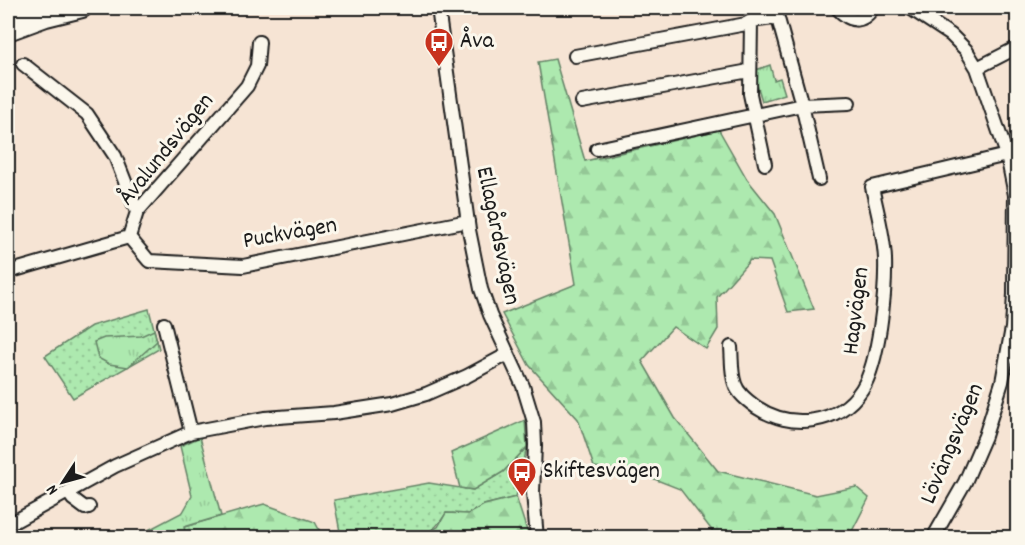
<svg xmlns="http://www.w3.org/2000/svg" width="1025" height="545" font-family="Dekko,sans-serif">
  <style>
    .grass { fill: url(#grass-dots); stroke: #648266; stroke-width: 1.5 }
    .forest { fill: url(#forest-firs); stroke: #648266; stroke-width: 1.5 }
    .park { fill: url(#park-tufts); stroke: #648266; stroke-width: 1.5 }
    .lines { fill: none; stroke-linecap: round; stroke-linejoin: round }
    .street-casing { stroke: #1c1c1c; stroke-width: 16 }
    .secondary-casing { stroke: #1c1c1c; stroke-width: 22 }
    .street { stroke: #fbf7ec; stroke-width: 12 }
    .secondary { stroke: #fbf7ec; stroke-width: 18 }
    .labels { text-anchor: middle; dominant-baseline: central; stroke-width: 6; stroke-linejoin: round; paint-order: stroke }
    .poi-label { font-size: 24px; fill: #1c1c1c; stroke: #fbf7ec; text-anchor: start }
    .street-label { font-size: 24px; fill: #1c1c1c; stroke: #fbf7ec }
  </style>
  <defs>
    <pattern id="grass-dots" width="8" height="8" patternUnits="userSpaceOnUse" patternTransform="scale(1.5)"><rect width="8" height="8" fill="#ade9af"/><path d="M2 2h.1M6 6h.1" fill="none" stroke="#94c796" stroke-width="1.8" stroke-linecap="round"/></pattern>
    <pattern id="forest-firs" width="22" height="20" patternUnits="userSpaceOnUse" patternTransform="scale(1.5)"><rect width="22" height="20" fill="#ade9af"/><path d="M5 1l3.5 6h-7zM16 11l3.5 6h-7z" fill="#94c796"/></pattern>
    <pattern id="park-tufts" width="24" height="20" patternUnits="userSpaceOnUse" patternTransform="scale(1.5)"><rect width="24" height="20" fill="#ade9af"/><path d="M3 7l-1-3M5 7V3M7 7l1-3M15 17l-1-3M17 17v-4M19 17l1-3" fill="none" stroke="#94c796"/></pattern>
  </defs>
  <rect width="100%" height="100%" fill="#f6e4d4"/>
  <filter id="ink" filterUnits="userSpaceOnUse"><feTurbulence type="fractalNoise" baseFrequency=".0167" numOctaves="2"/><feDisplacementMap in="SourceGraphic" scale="12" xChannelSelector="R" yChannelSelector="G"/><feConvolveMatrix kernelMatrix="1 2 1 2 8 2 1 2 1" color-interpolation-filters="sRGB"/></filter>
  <g filter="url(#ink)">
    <path class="grass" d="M149,309L159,349L73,398L45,356L91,326Z
      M527,447L516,497L484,505L468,514L446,513C431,539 416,537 389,537L388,536L383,538L341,537L334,500L429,483L473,490L503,472Z"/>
    <path class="forest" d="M555,59L585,161L719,130L747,179L775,214L814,309L788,312L770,261L750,260L717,297L718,329L706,349L673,327L642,361L675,418L718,471L816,495L856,487L869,498L849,537H717L680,489L639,473L594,467L578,419L529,365L502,314L576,284L538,62Z
      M525,420L527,447L503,472L473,490L460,488L451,453Z
      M516,497L529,537H418L438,527L446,513L468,514L484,505Z
      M264,504L315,522L323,537H186L184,527Z"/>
    <path class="park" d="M770,65L774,80L780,78L785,94L762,101L753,71Z
      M154,330L157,341L128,367L109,364L98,358L94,342L104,338L141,336Z
      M200,437L221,516L184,527L186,537H135L183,512L192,496L180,446Z"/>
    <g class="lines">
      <g class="street-casing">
        <path id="street" d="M438,8L469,230L481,289L490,315L523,386L534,422L535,445L533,493L537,538
          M837,8C850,22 861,25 873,8
          M910,8L951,35L966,50L977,68L1007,155L1015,195L1014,294L1012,328L1002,382L985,436L965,482L933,538
          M751,21L774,18L777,15L802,105L819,179
          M575,56L746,24L751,21L750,94L765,164
          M23,64L87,114L115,156L137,212
          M977,68L1018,47
          M582,102L749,71
          M597,149L802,105L849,103
          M129,237L149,261L243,266L468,221
          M8,272L129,237L137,212L247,86L257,66L259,42
          M164,324L191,432
          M731,347C732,359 731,373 735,384C738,394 748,401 756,407C790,430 839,425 862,389C879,363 886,291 885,259C884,235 877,211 872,187L1007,155
          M68,492L73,499L85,508L89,507
          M8,525L115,466L191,432L265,418L334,413L392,404L426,394L467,376L508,354"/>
      </g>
      <g class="secondary-casing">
        <path id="secondary" d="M8,14L28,8
          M8,31L46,17L82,8"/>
      </g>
      <use href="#street" class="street"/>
      <use href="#secondary" class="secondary"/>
    </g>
  </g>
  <defs>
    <g id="bus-pin" transform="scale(1.5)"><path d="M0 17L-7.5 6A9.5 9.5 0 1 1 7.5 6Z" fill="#c8321e" stroke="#fbf7ec"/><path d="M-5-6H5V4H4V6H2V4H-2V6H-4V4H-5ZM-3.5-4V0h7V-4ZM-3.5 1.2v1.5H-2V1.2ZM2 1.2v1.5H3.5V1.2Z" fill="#fff"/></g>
  </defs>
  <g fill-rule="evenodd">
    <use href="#bus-pin" x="439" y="42"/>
    <use href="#bus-pin" x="522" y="472"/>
  </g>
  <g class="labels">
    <g class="poi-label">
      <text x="460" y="42">Åva</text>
      <text x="543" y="472">Skiftesvägen</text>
    </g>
    <g class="street-label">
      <text transform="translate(167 150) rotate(-51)">Åvalundsvägen</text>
      <text transform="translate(290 234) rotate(-10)">Puckvägen</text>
      <text transform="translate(497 236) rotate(78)">Ellagårdsvägen</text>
      <text transform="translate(857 311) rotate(-83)">Hagvägen</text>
      <text transform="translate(953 444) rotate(-67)">Lövängsvägen</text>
    </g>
  </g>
  <rect width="1025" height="545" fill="none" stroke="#fbf7ec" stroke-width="30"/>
  <rect x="15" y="15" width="995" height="515" fill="none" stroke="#1c1c1c" stroke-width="2" filter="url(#ink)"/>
  <g transform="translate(63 482) rotate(234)" stroke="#fbf7ec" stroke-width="4.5" paint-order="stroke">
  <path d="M0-4.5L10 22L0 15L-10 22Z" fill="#1c1c1c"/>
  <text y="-9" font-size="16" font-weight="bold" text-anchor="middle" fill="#1c1c1c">N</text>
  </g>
</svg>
